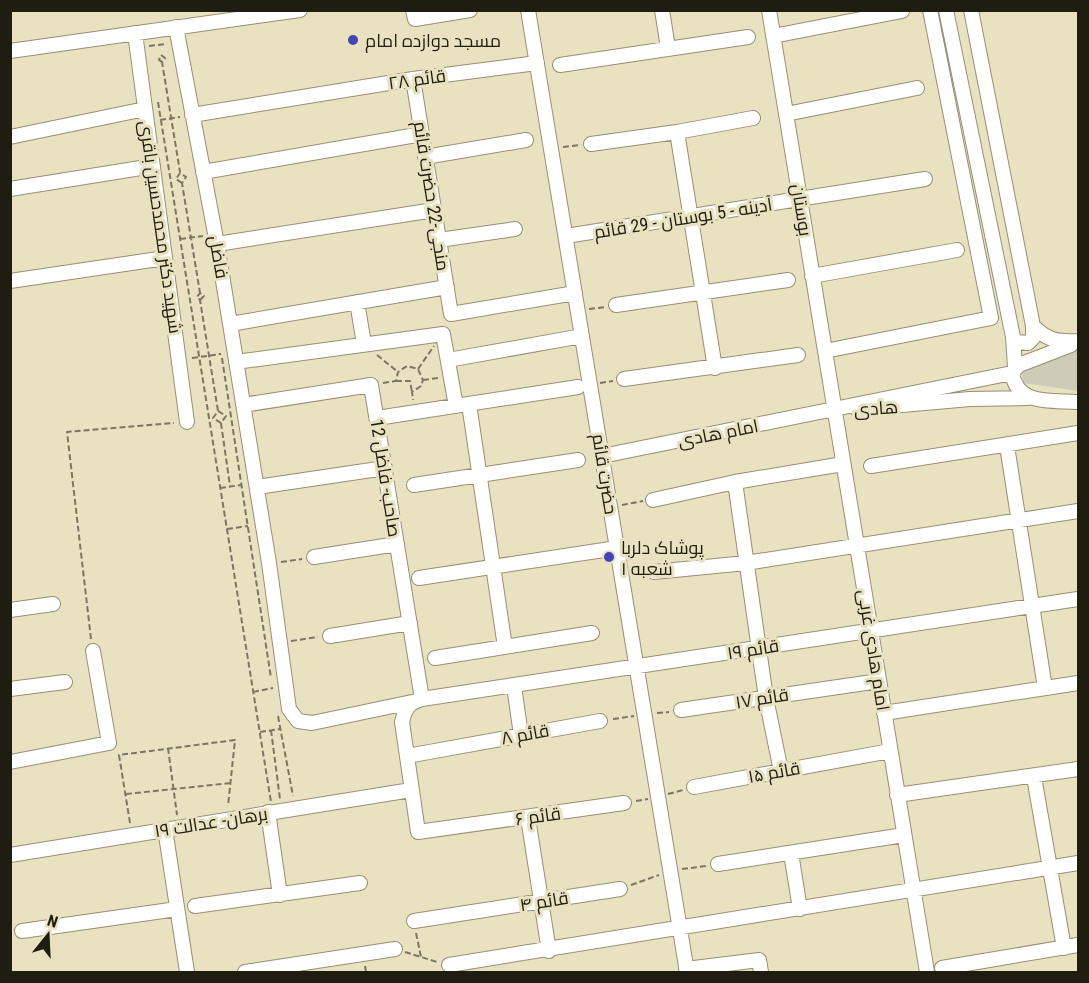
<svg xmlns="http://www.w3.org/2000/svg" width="1089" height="983" font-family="'Roboto Condensed',Cairo,sans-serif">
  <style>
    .green { fill: #cfcbb9 }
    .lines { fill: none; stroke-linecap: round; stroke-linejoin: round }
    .minor-casing { stroke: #969072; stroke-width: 16 }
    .path { stroke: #7a7660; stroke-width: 2; stroke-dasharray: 6 3; stroke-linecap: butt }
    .minor { stroke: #fff; stroke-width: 14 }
    .poi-dot { fill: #4642b8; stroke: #e8e2c1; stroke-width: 2 }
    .labels { text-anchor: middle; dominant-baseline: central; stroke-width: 6; stroke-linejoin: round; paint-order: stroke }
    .poi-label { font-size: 18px; fill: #1f1c10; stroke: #e8e2c1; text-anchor: start }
    .street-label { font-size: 18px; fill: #1f1c10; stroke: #e8e2c1 }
  </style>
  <rect width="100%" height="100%" fill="#e8e2c1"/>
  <path class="green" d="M1078,345V391L1023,383L1022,372Z"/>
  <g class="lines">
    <g class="minor-casing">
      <path id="minor" d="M413,10L415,19L470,10
        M528,10L687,972
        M662,10L668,48
        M769,10L927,972
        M946,10L1013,337L1015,367
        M971,10L1033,326C1048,341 1058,342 1078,341
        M176,27L217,244L269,563L289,709L298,721L312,723L412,702
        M135,33L187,422
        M773,36L902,11
        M10,51L300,10
        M560,65L748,37
        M413,79L451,314L575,293
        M786,114L917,88
        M192,115L413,79L537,63
        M677,132L715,368
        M10,137L145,109
        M591,144L677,132L753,118
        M425,157L526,140
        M203,172L422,134
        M10,189L153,166
        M566,236L925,179
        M439,240L515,229
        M217,244L434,210
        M812,276L957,250
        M10,281L165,258
        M357,302L364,344
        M616,305L788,280
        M230,324L447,287
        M1013,337L1017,342L1028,343L1033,338V326
        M1071,345L1019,365L1012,373C1017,406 1051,400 1078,402
        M825,351L991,318L930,10
        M448,360L582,336
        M236,362L443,334L456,406
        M624,379L798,355
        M469,404L505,647
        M243,405L371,385L422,699
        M857,409L970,399L1027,398
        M377,418L578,387
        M1007,446L1045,688
        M602,456L1012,373
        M871,466L1078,433
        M735,482L766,698L781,771
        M414,485L578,460
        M257,487L385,468
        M653,500L735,482L843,464
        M314,557L397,544
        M654,572L746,563L1078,511
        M419,578L617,548
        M10,610L53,604
        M330,636L410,623
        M435,658L592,633
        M514,686L521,735
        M10,689L65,682
        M681,710L879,681
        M884,713L1078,683
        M407,756L600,721
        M10,762L109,743L93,651
        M1034,777L1064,948
        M694,787L890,751
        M897,795L1078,769
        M624,803L418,832L402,722C405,709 408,703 422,699L1078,599
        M268,812L280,895
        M528,818L549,951
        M165,829L187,972
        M791,853L800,909
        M10,855L411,790
        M718,864L904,835
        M195,906L360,883
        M414,921L620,889
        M22,931L177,909
        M449,965L1078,863
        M942,968L1078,945
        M686,969L759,960L761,972
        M245,972L395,949"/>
    </g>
    <path class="path" d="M149,46L167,44
      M162,62L159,60L161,55L165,58L162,62L180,172
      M158,102L271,802
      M160,120L180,117
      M563,147L581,145
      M182,183L176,179L180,173L186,177L182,183L200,293
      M180,239L203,236
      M200,300L204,296L200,293L197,297L200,300L218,411
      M589,309L605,307
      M377,355L398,372
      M192,358L221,354
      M222,358L271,678
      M418,369L434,346
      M423,380L438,378
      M396,381H410L412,392
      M383,383L396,381L398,372L407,366L418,369L423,380L421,386L412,392L413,400
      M600,383L613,381
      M221,423L213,418L218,411L226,416L221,423L230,486
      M220,488L241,485
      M622,505L643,501
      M227,529L248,526
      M281,562L302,559
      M91,639L67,432L174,423
      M291,641L318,637
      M253,692L273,688
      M657,713L669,712
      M278,716L293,796
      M613,719L634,716
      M271,730L280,799
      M260,732L280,729
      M168,748L177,815
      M126,794L231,783
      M668,794L683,790
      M636,801L648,799
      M130,823L119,755L235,740L228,806
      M682,869L706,866
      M631,885L659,875
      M416,933L421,957
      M405,952L437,962
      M365,966L366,972"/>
    <use href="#minor" class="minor"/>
  </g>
  <g class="poi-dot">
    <circle cx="353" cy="40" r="6"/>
    <circle cx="609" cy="557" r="6"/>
  </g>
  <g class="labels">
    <g class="poi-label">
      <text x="365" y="40">مسجد دوازده امام</text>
      <text x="621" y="547">پوشاک دلربا<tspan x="621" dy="21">شعبه ۱</tspan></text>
    </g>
    <g class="street-label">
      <text transform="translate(417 79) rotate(-8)">قائم ۲۸</text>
      <text transform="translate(432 196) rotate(81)">منجی-22 حضرت قائم</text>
      <text transform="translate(802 210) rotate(81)">بوستان</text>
      <text transform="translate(683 218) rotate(-9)">آدینه - 5 بوستان - 29 قائم</text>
      <text transform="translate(161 227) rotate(82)">شهید دکتر محمدحسین باقری</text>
      <text transform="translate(219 257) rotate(80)">فاضل</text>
      <text transform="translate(876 408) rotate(-4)">هادی</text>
      <text transform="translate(718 433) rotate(-11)">امام هادی</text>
      <text transform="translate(605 474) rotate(81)">حضرت قائم</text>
      <text transform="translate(386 478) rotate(81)">صاحب- فاضل 12</text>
      <text transform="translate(753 649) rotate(-9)">قائم ۱۹</text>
      <text transform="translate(874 650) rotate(81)">امام هادی غربی</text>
      <text transform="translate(762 698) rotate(-9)">قائم ۱۷</text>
      <text transform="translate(525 734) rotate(-10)">قائم ۸</text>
      <text transform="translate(774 772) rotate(-10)">قائم ۱۵</text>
      <text transform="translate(538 816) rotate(-8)">قائم ۶</text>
      <text transform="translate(211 822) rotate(-9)">برهان- عدالت ۱۹</text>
      <text transform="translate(544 901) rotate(-9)">قائم ۴</text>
    </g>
  </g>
  <rect width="1089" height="983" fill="none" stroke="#1f1c10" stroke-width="24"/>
  <g transform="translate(48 935) rotate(18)" stroke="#e8e2c1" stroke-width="4.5" paint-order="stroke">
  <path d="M0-4.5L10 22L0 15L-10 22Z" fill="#1f1c10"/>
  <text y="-9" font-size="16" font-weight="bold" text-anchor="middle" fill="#1f1c10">N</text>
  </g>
</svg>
